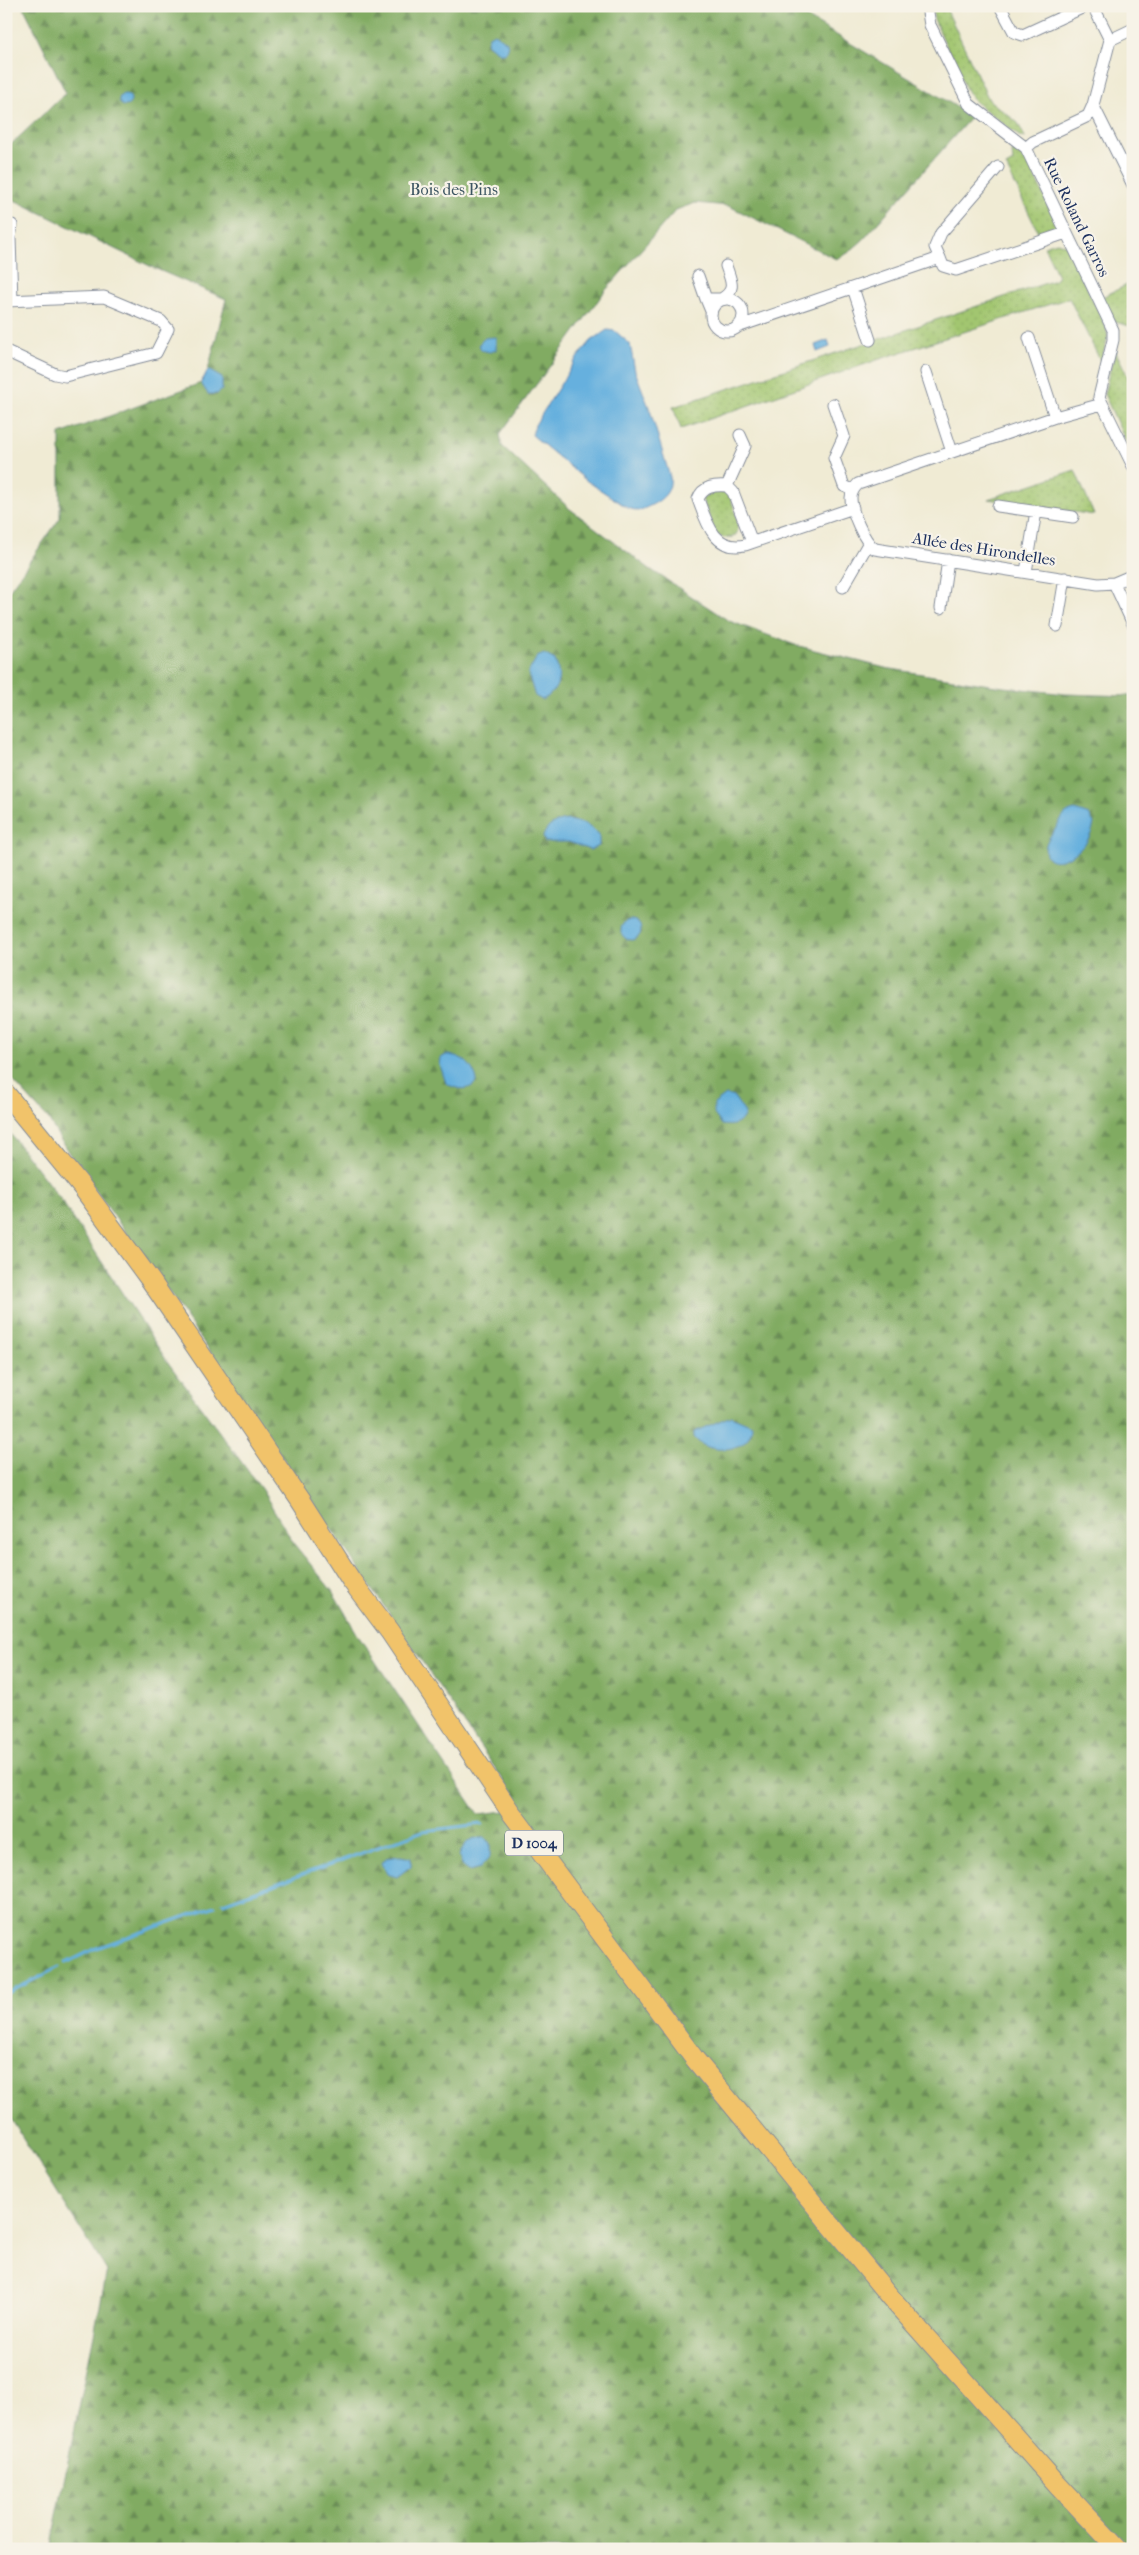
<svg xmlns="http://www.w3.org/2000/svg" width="1139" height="2555" font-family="'IM FELL French Canon',serif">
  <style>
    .grass { fill: url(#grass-dots); stroke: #5e7a66 }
    .forest { fill: url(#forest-firs); stroke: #4e6d60 }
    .water { fill: #66b0de; stroke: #40709e }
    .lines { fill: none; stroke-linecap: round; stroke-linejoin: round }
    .stream { stroke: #66b0de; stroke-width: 3 }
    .minor-casing { stroke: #868d99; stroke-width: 13 }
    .trunk-casing { stroke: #868d99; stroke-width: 21 }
    .minor { stroke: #fff; stroke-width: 11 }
    .trunk { stroke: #f1c36a; stroke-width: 19 }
    .labels { text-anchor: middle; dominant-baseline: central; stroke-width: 4.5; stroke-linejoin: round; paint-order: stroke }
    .shield { fill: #f7f3e8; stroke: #5d6a87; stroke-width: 1 }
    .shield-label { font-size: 15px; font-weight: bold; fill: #1b2f5e }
    .park-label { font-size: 16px; fill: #3d5562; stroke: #f7f3e8 }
    .street-label { font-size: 16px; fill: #1b2f5e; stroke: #f7f3e8 }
  </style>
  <defs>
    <pattern id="grass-dots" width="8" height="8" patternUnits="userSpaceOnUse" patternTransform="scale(1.25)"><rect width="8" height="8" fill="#a2c66f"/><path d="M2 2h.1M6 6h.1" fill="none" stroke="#8baa63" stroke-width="1.8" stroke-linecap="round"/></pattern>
    <pattern id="forest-firs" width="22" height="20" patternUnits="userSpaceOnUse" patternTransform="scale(1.25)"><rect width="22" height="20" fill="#81ab62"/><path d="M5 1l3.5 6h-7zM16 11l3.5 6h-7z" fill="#698c54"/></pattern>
  </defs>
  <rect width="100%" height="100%" fill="#f7f3e8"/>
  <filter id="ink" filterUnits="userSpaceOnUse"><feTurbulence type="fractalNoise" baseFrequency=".02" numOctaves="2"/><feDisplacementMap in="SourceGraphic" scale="10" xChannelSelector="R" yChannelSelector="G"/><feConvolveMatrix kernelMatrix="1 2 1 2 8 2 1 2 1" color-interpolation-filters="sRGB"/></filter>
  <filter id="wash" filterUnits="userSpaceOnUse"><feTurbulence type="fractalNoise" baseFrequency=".0096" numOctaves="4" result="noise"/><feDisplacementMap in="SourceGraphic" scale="20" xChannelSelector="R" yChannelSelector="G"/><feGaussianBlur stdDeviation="1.12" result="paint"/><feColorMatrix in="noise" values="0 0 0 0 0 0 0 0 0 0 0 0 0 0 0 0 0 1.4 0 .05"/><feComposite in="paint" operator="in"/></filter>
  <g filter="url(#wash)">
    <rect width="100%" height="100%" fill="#f0ebd4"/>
    <path class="grass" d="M932,6H945L989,100L1018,123L1025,138L1019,136L974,101L967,91L934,19Z
      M1017,148L1025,156L1057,224L1053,232L1040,236L1006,166L1013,162L1012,152Z
      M1057,242L1066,245L1106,327L1108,337L1101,362L1069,298L880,359L681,429L673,407L866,343L876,342V340L1055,280L1058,276L1044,246Z
      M1133,282V327L1115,322L1098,299Z
      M1115,350L1133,387V457L1104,394Z
      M1075,470L1094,515L988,499Z
      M713,491L729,493C734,510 752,546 717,536L702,499Z"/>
    <path class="forest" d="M23,6H788L972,116L863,240L848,253L836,259L729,206L695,203L676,210L605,291L500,434L502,446L570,509L650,569L729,621L795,645L885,668L996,686L1065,694L1133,696V2549H50L107,2271L6,2111V1128L61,1200L167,1361L262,1490L294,1544L333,1592L359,1637L478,1814L523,1809L171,1295L70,1155L48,1119L6,1073V595L60,518V434L201,383L208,370L226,299L154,268L6,196V149L66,93Z"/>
    <path class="water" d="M494,33L507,42L508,49L505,53H499L487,43L489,36Z
      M119 100a6 6 0 1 1 12 0a6 6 0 1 1-12 0Z
      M607,330L615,331L630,344L635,371L650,410L670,477C673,497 653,505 638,511L628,508L587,481L532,435L535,425L577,358L591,341Z
      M496,337V350L490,352L481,350L479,344L485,338Z
      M828,340L830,347L817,352L815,345Z
      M208,370L222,378V390L217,394H208L201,383Z
      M544,654L555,660C562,677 559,691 542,700L535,696L528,673L537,657Z
      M1075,810L1089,815L1094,823C1089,858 1040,875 1046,845C1047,839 1053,833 1056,828C1061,819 1064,812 1075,810Z
      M568,820L585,824L599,834V846L590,850L569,842H545L543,837C547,825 556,821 568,820Z
      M621 930a10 10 0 1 1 20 0a10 10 0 1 1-20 0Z
      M446,1055C463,1055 472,1065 477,1080C472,1092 455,1090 446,1083L440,1065L441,1058Z
      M726,1095L734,1097L745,1113C741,1125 734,1126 722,1125L714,1114V1104Z
      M731,1416L752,1425C752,1452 708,1457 694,1437V1432Z
      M483,1837L490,1843V1857L480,1868L470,1871L462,1865L459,1856C465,1843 468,1838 483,1837Z
      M400,1856L411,1858V1866L397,1877L387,1874L382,1863L386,1858Z"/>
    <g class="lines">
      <path class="stream" d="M223,1903L423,1831L482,1824
        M66,1963L94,1949L215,1906
        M6,1994L59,1967"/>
    </g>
  </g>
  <g filter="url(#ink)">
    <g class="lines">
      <g class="minor-casing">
        <path id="minor" d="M927,6L930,25L969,104L1026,148L1105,313L1113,330V340L1099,397L1133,466
          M1000,6L1014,32L1023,35L1086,6
          M1093,6L1110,40
          M1093,105L1133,185
          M1026,148L1033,142L1088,116L1093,105L1110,40L1133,29
          M940,258L935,247L941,233L998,167
          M698,276L706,299
          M853,288L870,340
          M711 315a16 16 0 1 1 32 0a16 16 0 1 1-32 0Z
          M6,301L104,297L161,321L168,329L156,353L65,376L55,374L6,351
          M12,301L10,238L12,225
          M711,311L706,299H721C737,290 731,281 726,266
          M737,327L940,258L943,266L956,270L1066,233
          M1029,338L1055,417
          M926,372L952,452
          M833,404L844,436L834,458L844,486L853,490
          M1102,404L1055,417L858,484C854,488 851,492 851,498C851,511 864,542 875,549L1098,584L1114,583L1133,575
          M727,486L745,446L740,435
          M998,506L1073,517
          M752,542L733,492L727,486C715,485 703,486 698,499C706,521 714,552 745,545L853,508
          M1026,572L1036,511
          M1114,583L1133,624
          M843,587L868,544
          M941,608L948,560
          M1057,626L1065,578"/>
      </g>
      <g class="trunk-casing">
        <path id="trunk" d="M6,1094L82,1187L151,1281L300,1500L351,1580L390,1632L510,1811L694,2058L891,2298L1057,2484L1118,2549"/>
      </g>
      <use href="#minor" class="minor"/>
      <use href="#trunk" class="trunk"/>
    </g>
  </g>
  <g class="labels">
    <rect class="shield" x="505" y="1830.5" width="58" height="25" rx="4"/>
    <g class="shield-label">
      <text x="534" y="1843">D 1004</text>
    </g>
    <g class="park-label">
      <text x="454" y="189">Bois des Pins</text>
    </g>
    <g class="street-label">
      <text transform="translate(1077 217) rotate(64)">Rue Roland Garros</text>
      <text transform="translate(984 549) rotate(9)">Allée des Hirondelles</text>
    </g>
  </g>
  <rect width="1139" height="2555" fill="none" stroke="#f7f3e8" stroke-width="25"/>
</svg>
